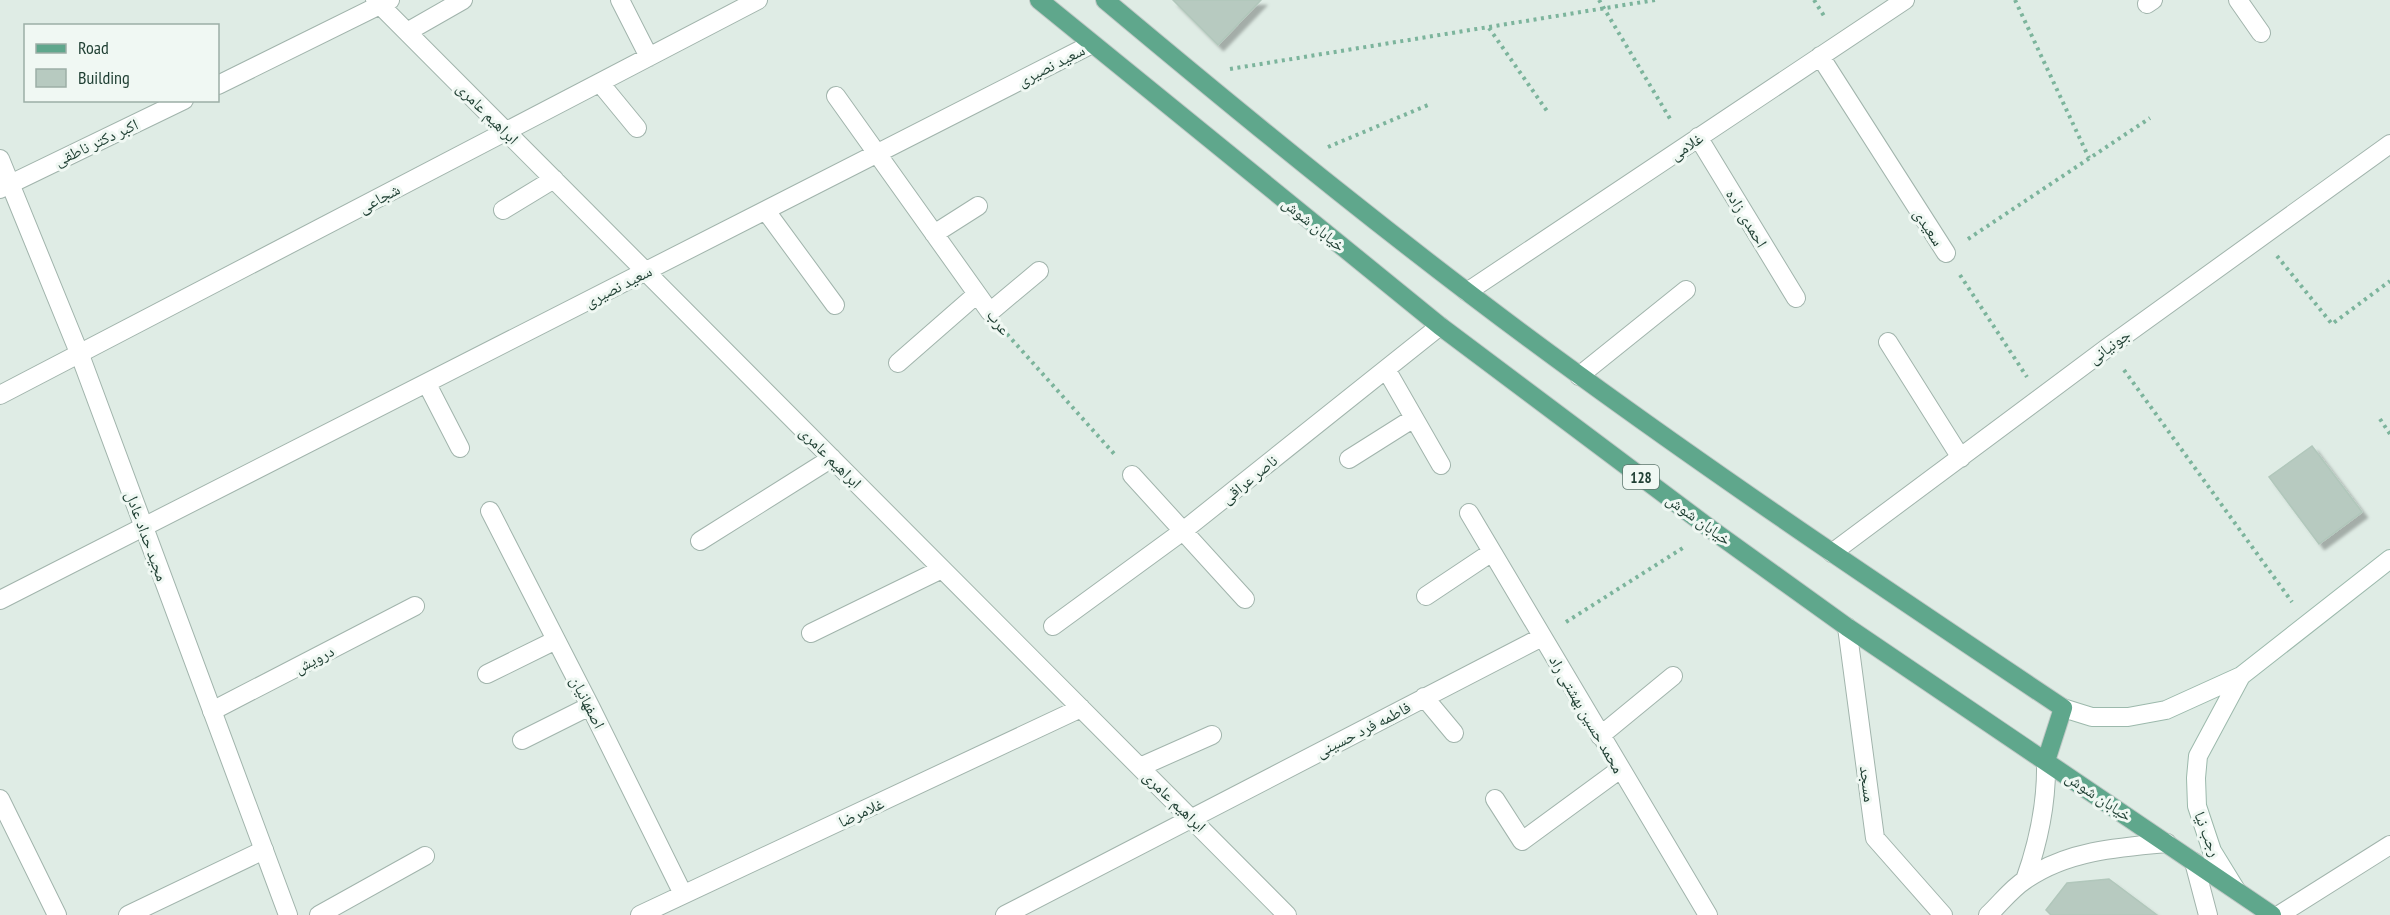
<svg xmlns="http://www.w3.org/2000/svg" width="2390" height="915" font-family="'PT Sans Narrow','Noto Naskh Arabic',sans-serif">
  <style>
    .building { fill: #b7cac0; stroke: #b1c7bb; stroke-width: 1.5; filter: url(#shadow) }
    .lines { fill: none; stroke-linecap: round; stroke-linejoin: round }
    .minor-casing { stroke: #a1b4ac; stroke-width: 20 }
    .tertiary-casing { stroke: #a1b4ac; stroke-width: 20 }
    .secondary-casing { stroke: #9cb9ac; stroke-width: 20 }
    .primary-casing { stroke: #c0c9c6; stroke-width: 20 }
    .path { stroke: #7cb49c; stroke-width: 4; stroke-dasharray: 3 4.5; stroke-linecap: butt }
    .minor { stroke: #fff; stroke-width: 18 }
    .tertiary { stroke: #fff; stroke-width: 18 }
    .secondary { stroke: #fff; stroke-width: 18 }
    .primary { stroke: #5fa78c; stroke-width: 18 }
    .labels { text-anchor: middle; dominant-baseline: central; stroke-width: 6; stroke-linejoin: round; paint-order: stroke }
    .shield { fill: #f0f8f3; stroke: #5d766c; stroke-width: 1.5 }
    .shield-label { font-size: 15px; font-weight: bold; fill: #1e3e32 }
    .street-label { font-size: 16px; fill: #1e3e32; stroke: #f0f8f3 }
  </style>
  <defs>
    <filter id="shadow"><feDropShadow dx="5.5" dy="5.5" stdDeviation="1.5" flood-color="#0004"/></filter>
  </defs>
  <rect width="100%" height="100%" fill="#dfece5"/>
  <path class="building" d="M1173,0H1261L1218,45Z
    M2312,446L2362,512L2319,544L2269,477Z
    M2109,879L2157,915H2051L2046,910L2067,883Z"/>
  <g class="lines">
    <g class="minor-casing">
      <path id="minor" d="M375,0L1287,915
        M620,0L649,57
        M2238,0L2261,33
        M2147,4L2153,0
        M407,32L463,0
        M1820,56L1946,253
        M600,83L637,128
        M218,85L390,0
        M836,96L990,312L1039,271
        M1698,137L1796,298
        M0,189L184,100
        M503,210L554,179
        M766,211L835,305
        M934,234L978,206
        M1467,292L1905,0
        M1888,342L1961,458
        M898,363L977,294
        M1386,369L1441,465
        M1579,376L1686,290
        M427,384L460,448
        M0,395L758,0
        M1349,459L1414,418
        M1132,475L1245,599
        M490,511L590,706L683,894
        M1469,513L1708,915
        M700,541L832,458
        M1832,553L2107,348L2390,144
        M1426,596L1492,552
        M0,600L1092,44
        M1053,626L1183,531L1440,326
        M1847,627L1875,838L1943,915
        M811,633L942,569
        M487,674L556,640
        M1424,697L1454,733
        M212,711L415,606
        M1600,736L1673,676
        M522,740L590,706
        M1140,767L1212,735
        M0,799L57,915
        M1495,799L1522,841L1619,770
        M128,915L264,850
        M319,915L425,856
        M640,915L1081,708
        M1005,915L1542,637
        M2279,915L2390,845"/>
    </g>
    <g class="tertiary-casing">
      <path id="tertiary" d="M0,159L80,355L288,915
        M2194,862L2208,915
        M2025,880C2039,841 2047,802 2046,761
        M1988,915C2000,904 2011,889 2025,880C2066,851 2119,847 2167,843"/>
    </g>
    <g class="secondary-casing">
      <path id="secondary" d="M2063,708L2092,717H2128L2166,710L2241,676L2390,559
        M2236,890L2212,851L2197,806L2196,778L2198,756L2241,676"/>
    </g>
    <g class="primary-casing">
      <path id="primary" d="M1039,0L1440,326L1712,530L1847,627L2272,915
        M1105,0C1259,129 1416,257 1579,375C1737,490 1900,599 2063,708L2046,761"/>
    </g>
    <path class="path" d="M1599,0L1672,122
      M1814,0L1826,19
      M2015,0L2089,158
      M1489,28L1547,111
      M1230,69L1655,0
      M1328,147L1428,105
      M1968,239L2150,118
      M2277,256L2332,324L2390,281
      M1960,275L2027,377
      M1007,334L1116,456
      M2124,370L2292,602
      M2380,419L2390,434
      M1566,622L1686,546"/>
    <use href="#minor" class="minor"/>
    <use href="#tertiary" class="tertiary"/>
    <use href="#secondary" class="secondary"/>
    <use href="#primary" class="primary"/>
  </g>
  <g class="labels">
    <rect class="shield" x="1623" y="465" width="36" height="24" rx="4.5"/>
    <g class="shield-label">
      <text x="1641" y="477">128</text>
    </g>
    <g class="street-label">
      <text transform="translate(1051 65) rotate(-27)">سعید نصیری</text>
      <text transform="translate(488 113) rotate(45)">ابراهیم عامری</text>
      <text transform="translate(96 142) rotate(-25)">اکبر دکتر ناطقی</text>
      <text transform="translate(1686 146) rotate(-34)">غلامی</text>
      <text transform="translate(379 198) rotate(-28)">شجاعی</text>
      <text transform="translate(1747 218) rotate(59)">احمدی زاده</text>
      <text transform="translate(1314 224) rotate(39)">خیابان شوش</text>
      <text transform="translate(1929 227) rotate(57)">سعیدی</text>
      <text transform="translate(618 286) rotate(-27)">سعید نصیری</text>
      <text transform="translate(999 322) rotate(52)">عرب</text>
      <text transform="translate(2109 346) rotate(-36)">جونیانی</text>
      <text transform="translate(831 457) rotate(45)">ابراهیم عامری</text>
      <text transform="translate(1249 479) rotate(-39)">ناصر عراقی</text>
      <text transform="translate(1699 519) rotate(36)">خیابان شوش</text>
      <text transform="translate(147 536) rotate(70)">مجید حداد عادل</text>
      <text transform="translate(314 659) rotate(-27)">درویش</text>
      <text transform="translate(588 702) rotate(63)">اصفهانیان</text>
      <text transform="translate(1587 714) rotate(60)">محمد حسین بهشتی راد</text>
      <text transform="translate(1363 729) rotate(-27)">فاطمه فرد حسینی</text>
      <text transform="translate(1868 784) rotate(83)">مسجد</text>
      <text transform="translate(2099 796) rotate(34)">خیابان شوش</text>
      <text transform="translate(1175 801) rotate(44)">ابراهیم عامری</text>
      <text transform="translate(861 812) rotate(-25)">غلامرضا</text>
      <text transform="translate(2208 834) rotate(69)">رجب نیا</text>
    </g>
  </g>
  <rect x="24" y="24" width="195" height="78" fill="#f0f8f3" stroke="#9caea6" stroke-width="1.5"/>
  <rect x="36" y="44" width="30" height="9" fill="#5fa78c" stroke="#9caea6" stroke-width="1.5"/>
  <text x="78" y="54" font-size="18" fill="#1e3e32">Road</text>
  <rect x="36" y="69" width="30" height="18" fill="#b7cac0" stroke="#9caea6" stroke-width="1.5"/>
  <text x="78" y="84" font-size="18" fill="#1e3e32">Building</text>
</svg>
